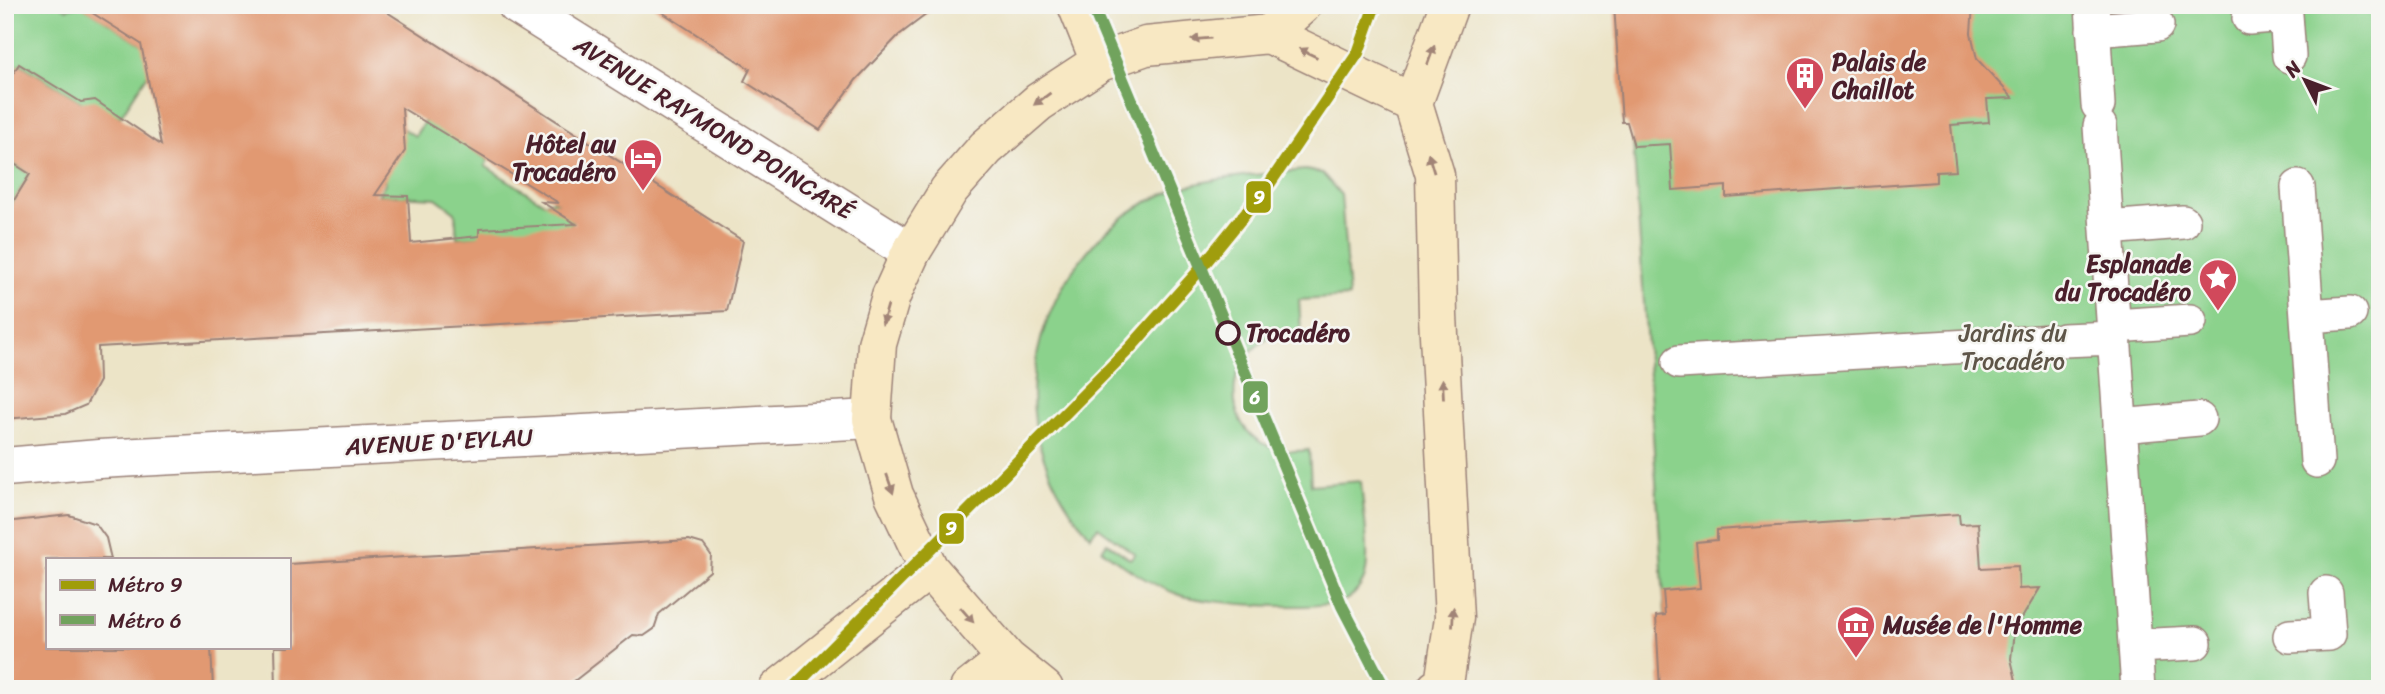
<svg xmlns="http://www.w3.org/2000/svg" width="2385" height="694" font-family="Sriracha,sans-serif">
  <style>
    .green { fill: #8bd28c; stroke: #6a785c; stroke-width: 2 }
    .building { fill: #e19972; fill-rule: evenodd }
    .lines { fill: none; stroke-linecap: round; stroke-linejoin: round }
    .pedestrian-casing { stroke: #9b8279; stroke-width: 36 }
    .tertiary-casing { stroke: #9b8279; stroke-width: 41 }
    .secondary-casing { stroke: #9b8279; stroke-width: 41 }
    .pedestrian { stroke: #fff; stroke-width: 33 }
    .tertiary { stroke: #fff; stroke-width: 38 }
    .secondary { stroke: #f8e8c3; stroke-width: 38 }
    .metro-1-casing { stroke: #f6f6f2; stroke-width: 18 }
    .metro-2-casing { stroke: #f6f6f2; stroke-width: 18 }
    .metro-1 { stroke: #a09d09; stroke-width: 12 }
    .metro-2 { stroke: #71a35d; stroke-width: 12 }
    .oneway { fill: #a18477 }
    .stop-dot { fill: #f6f6f2; stroke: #4a1f2b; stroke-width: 3.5 }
    .labels { text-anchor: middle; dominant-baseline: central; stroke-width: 5; stroke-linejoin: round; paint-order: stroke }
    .poi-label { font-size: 24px; font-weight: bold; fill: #4a1f2b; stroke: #f6f6f2; text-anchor: start }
    .street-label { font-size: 24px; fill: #4a1f2b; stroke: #f6f6f2 }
    .stop-label { font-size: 24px; font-weight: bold; fill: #4a1f2b; stroke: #f6f6f2; text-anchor: start }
    .park-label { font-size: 24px; fill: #5e5548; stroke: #f6f6f2 }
    .line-badge { stroke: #f6f6f2; stroke-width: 2.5 }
    .badge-label { font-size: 19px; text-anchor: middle; font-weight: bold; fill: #fff }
  </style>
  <rect width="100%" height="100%" fill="#f6f6f2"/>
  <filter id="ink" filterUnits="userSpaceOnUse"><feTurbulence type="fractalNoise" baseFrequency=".0143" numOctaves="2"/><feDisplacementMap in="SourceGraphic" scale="14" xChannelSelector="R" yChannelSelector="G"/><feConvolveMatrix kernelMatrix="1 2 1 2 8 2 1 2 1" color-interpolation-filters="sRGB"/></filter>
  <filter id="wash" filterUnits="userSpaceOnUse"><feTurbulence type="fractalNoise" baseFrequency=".00686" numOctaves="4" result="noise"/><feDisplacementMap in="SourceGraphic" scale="28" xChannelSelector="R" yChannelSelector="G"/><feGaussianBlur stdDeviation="1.57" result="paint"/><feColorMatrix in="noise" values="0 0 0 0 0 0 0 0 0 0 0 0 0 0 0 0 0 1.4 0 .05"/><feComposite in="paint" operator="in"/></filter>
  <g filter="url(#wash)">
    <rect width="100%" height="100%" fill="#ece4c7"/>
    <path class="green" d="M5,5H59L66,9L81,5L146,47L154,65L120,117L86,105L20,64L5,87Z
      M1624,5H2380V689H1670Z
      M366,106L415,136L426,119L488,160L485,166L544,203L553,200L577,215L567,231L457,238L455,212L436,198L378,195L386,182L379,177Z
      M5,158L30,174L5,215Z
      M1305,170L1322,173L1341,195L1349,297L1299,300L1301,332C1210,332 1212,464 1309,450L1311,485L1361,481C1362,504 1373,562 1363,581C1360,587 1355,594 1349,598C1326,613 1208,604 1180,595C1151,585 1126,568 1102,550L1107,543L1130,559L1135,554L1098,527L1090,536C1068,510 1051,483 1041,449C1011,351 1070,233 1164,194C1208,176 1258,175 1305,170Z"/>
    <g id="blocks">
      <path class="building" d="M80,5H376L743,241L727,311L98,347L99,381L86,405L65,414L5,419V215L30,174L5,158V87L19,64L81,102L95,100L161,145L141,44ZM402,108L559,203L542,202L576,224L479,229V236L411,243L408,196L375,195L405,151Z
        M651,5H939L899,35L856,80L820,130L744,81L750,69Z
        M1614,5H1973L1971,33L1977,59L2013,98L1987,99L1989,122L1951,125L1956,171L1936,172V182L1726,197V186L1673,190L1670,144L1634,146L1627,122H1622Z
        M1959,514L1960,524L1978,523L1981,568L2018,566L2019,589L2040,588L2014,631L2011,659L2018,689H1660L1656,616L1665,615L1663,591L1700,588L1696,542L1717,540V530Z
        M69,515L96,524L106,538L111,559H47V647H211L213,689H5V522Z
        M689,540L703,544L711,555L710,571L659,614L654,629L644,636L633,635L564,689H276L275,647H289V564Z"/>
    </g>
  </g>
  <g filter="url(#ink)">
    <use href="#blocks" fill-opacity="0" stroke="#9b8279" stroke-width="2"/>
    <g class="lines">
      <g class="pedestrian-casing">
        <path id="pedestrian" d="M2092,5L2098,105
          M2249,18L2286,15L2289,56
          M2093,30L2157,25
          M2100,126L2138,689
          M2298,187L2317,461
          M2107,228L2183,222
          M2307,316L2350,313
          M2114,326L2190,321
          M2063,340L2114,338
          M1985,346L2050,341
          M1679,362L1970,346
          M2120,426L2199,419
          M2290,636L2329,634L2326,593
          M2135,646L2195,643"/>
      </g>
      <g class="tertiary-casing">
        <path id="tertiary" d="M517,5L911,252
          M5,467L99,459L872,419"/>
      </g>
      <g class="secondary-casing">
        <path id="secondary" d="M1077,5L1100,62
          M1269,34L1302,5
          M778,689L929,569
          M969,689L1007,659
          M1044,689L1007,659L929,569L894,495L872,419L877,344L891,296L911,252L949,190L986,148L1039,102L1100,62L1146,46L1269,34L1413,103
          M1436,689L1444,684L1454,618L1438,316L1435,175L1413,103L1449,5"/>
      </g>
      <use href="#pedestrian" class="pedestrian"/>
      <use href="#tertiary" class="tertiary"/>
      <use href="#secondary" class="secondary"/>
      <g class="metro-1-casing">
        <path id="metro-1" d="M792,689L1130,348L1197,273L1270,183L1358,53L1375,5"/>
      </g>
      <g class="metro-2-casing">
        <path id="metro-2" d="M1092,5L1342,606L1385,689"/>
      </g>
      <use href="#metro-1" class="metro-1"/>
      <use href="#metro-2" class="metro-2"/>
    </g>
    <defs><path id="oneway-solid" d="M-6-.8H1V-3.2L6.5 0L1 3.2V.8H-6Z" transform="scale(1.75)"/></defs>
    <g class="oneway">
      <use href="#oneway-solid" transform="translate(1201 39) rotate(175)"/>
      <use href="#oneway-solid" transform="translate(1308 53) rotate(-154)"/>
      <use href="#oneway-solid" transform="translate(1431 55) rotate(-70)"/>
      <use href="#oneway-solid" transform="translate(1042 99) rotate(144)"/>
      <use href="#oneway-solid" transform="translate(1431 163) rotate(-107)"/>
      <use href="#oneway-solid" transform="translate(885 315) rotate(106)"/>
      <use href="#oneway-solid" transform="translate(1443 389) rotate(-93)"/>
      <use href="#oneway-solid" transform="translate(890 484) rotate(71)"/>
      <use href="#oneway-solid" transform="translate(967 615) rotate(49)"/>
      <use href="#oneway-solid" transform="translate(1453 617) rotate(-87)"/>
    </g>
  </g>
  <defs>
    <g id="building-pin" transform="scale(2.0125)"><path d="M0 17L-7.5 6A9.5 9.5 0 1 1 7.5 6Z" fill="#d1495b" stroke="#f6f6f2"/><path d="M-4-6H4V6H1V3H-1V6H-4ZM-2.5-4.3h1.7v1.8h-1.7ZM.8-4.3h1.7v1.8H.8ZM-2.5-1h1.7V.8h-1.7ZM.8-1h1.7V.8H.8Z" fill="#fff"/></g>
    <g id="hotel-pin" transform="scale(2.0125)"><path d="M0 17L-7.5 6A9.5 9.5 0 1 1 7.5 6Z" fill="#d1495b" stroke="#f6f6f2"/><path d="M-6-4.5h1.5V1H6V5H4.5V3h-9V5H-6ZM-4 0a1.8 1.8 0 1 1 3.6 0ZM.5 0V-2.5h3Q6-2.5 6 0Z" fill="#fff"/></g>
    <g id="sight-pin" transform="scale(2.0125)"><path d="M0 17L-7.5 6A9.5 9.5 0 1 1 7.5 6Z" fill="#d1495b" stroke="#f6f6f2"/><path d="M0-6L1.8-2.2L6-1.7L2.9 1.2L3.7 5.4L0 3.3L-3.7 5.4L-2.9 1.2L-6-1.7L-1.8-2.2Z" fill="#fff"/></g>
    <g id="museum-pin" transform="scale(2.0125)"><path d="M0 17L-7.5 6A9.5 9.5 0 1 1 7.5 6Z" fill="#d1495b" stroke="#f6f6f2"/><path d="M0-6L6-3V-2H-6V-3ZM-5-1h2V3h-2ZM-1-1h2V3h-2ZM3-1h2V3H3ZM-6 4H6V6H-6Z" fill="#fff"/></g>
  </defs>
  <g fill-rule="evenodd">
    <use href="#building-pin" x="1805" y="76"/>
    <use href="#hotel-pin" x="643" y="158"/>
    <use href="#sight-pin" x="2218" y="278"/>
    <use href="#museum-pin" x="1856" y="625"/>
  </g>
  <circle class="stop-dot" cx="1228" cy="333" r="11"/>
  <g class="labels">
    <g class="poi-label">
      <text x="1832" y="62">Palais de<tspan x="1832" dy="28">Chaillot</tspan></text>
      <text x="616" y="144" text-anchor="end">Hôtel au<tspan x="616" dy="28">Trocadéro</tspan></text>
      <text x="2191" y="264" text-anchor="end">Esplanade<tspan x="2191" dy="28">du Trocadéro</tspan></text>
      <text x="1883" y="625">Musée de l'Homme</text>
    </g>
    <g class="street-label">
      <text transform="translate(714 128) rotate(32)">AVENUE RAYMOND POINCARÉ</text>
      <text transform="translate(439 442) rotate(-3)">AVENUE D'EYLAU</text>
    </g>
    <g class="stop-label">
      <text x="1246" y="333">Trocadéro</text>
    </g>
    <g class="park-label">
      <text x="2013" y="333">Jardins du<tspan x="2013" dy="28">Trocadéro</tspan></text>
    </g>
  </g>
  <g class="line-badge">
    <rect x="1245" y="180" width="27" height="34" rx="7" fill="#a09d09"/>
    <rect x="1242" y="380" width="27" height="34" rx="7" fill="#71a35d"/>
    <rect x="938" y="512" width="27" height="33" rx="7" fill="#a09d09"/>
  </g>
  <g class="badge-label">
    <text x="1259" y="204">9</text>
    <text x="1255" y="404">6</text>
    <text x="951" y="535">9</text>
  </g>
  <rect width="2385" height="694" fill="none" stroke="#f6f6f2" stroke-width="28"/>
  <rect x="46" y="558" width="245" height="91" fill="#f6f6f2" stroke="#b1a0a2" stroke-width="2"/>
  <rect x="60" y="580" width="35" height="10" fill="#a09d09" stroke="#b1a0a2" stroke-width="2"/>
  <text x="108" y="592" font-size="21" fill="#4a1f2b">Métro 9</text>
  <rect x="60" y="615" width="35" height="10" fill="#71a35d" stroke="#b1a0a2" stroke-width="2"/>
  <text x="108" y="628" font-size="21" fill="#4a1f2b">Métro 6</text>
  <g transform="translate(2305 80) rotate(312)" stroke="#f6f6f2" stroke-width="5" paint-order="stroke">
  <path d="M0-5L12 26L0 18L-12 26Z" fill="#4a1f2b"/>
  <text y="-10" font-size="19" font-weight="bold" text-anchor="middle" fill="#4a1f2b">N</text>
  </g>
</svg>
